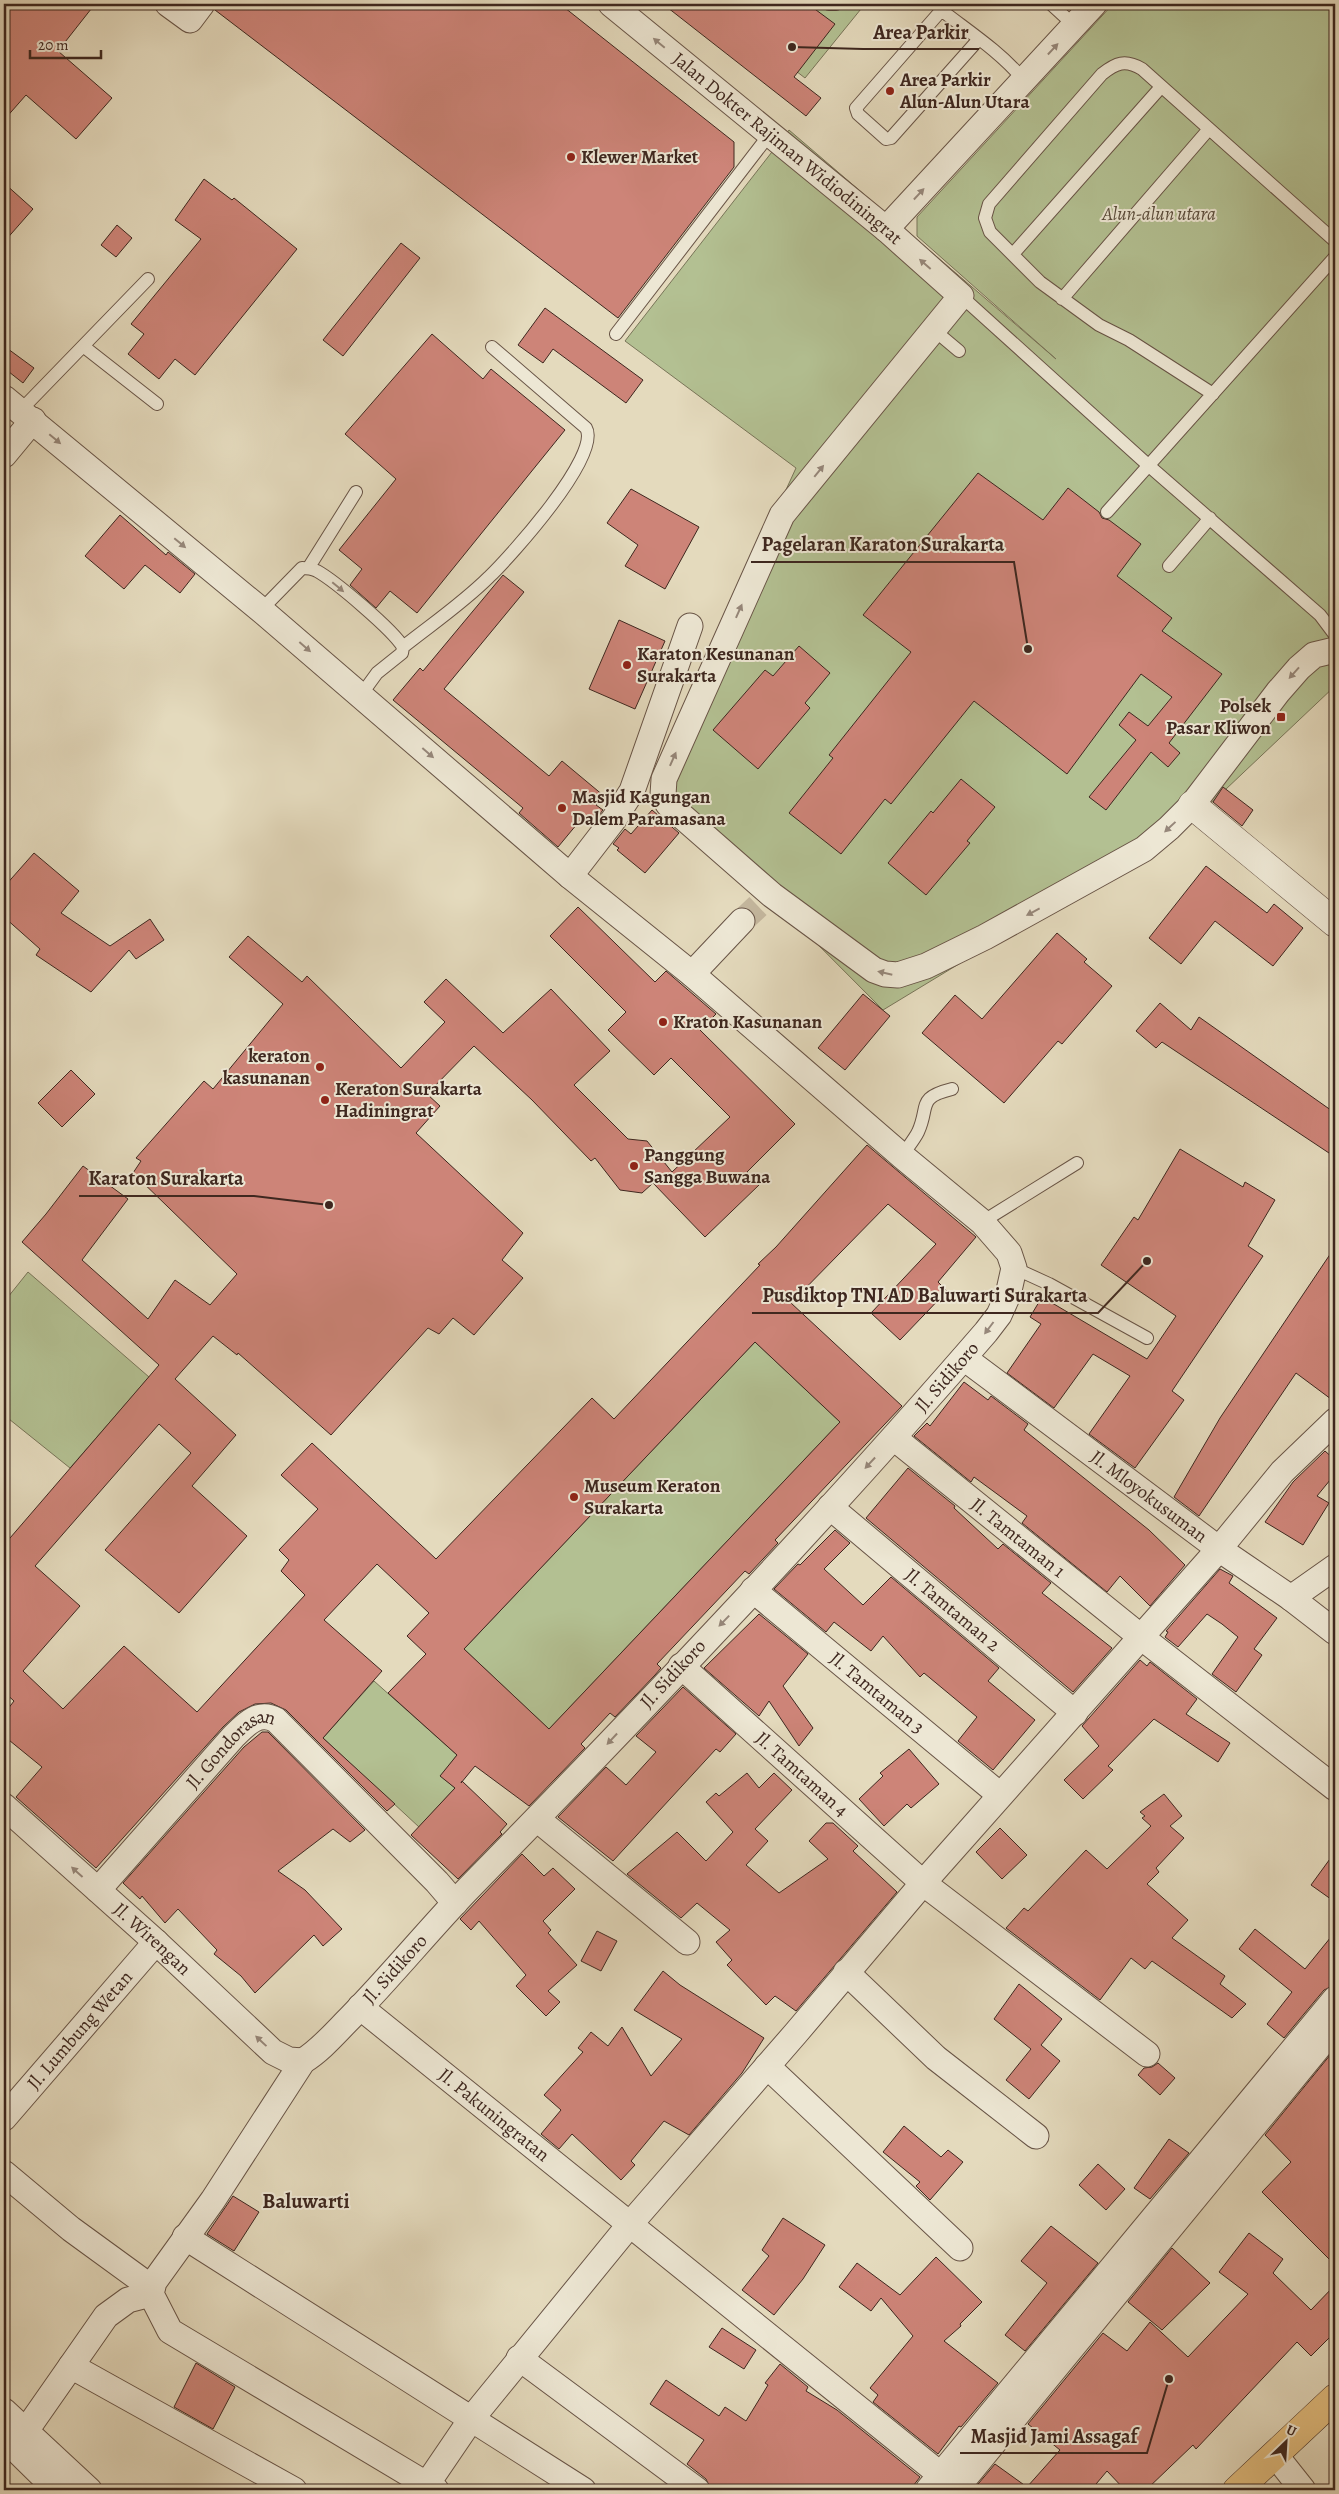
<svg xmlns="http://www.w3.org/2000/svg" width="1339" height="2494" font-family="Alegreya,serif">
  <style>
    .green { fill: #b3c092; stroke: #787458 }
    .building { fill: #cd8478; stroke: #3e271f; fill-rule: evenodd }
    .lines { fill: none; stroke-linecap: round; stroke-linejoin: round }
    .minor-tunnel { stroke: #c3b69d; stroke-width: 25; stroke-dasharray: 25 12; stroke-linecap: butt }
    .service-casing { stroke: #685446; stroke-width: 14 }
    .minor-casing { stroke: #685446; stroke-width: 27 }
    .tertiary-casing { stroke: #685446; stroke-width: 29 }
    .primary-casing { stroke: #3e271f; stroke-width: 29 }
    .service { stroke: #ede7d4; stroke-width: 12 }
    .minor { stroke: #ede7d4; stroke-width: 25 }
    .tertiary { stroke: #ede7d4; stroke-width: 28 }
    .primary { stroke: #e2bd7e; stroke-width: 28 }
    .oneway { fill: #96877a }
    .poi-dot { fill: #8f2418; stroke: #ede7d4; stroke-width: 2 }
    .labels { text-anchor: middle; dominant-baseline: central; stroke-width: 4; stroke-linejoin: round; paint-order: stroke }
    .poi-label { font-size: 19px; font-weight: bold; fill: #3e271f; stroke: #ede7d4; text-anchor: start }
    .street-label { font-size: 19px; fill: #3e271f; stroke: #ede7d4 }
    .park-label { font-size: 19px; font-style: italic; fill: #5b4d3c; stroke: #ede7d4 }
    .quarter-label { font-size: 21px; font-weight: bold; fill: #3e271f; stroke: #ede7d4 }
    .leader { fill: none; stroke: #3e271f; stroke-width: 2 }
    .callout-dot { fill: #3e271f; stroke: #ede7d4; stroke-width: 2 }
    .callout-label { font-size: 20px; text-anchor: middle; font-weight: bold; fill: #3e271f; stroke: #ede7d4; stroke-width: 4; stroke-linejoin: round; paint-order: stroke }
  </style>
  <rect width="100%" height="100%" fill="#e4dabd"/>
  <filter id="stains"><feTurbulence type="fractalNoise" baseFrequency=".004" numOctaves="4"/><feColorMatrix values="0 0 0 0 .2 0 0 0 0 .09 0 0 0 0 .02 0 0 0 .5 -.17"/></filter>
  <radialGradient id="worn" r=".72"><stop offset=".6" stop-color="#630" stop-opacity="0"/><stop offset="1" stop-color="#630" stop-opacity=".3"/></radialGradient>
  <path class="green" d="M709,4H865L805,78Z
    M1113,4H1335V686L1188,825L883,1010L662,788L694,690L796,468L625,341L789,130L1056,359L917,236V217Z
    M28,1272L149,1377L70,1468L4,1415V1302Z
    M755,1342L840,1422L549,1729L464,1649Z
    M374,1681L457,1755L441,1776L455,1788L419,1827L323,1738Z"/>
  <path class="building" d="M4,4H95L58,51L112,98L76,139L26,95L4,120Z
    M216,4H560L734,142V167L618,318L215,10Z
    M663,4H808L835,24L794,77L821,98L806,116Z
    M204,179L232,200L234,198L297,249L195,375L175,359L159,379L128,354L144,334L131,324L201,239L175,220Z
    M4,183L33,209L4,242Z
    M117,225L132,238L116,257L101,245Z
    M401,243L420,258L343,356L323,340Z
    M545,308L643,380L626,403L553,349L543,363L518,345Z
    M432,334L483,379L491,369L565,430L417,613L390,591L376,608L350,585L362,569L339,550L396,479L345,434Z
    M4,346L34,368L23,383L4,368Z
    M978,473L1043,520L1068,488L1099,512L1102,518L1109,520L1141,544L1117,576L1172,618L1162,631L1222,674L1169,743L1180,753L1168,767L1151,752L1106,810L1089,797L1136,740L1119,725L1129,712L1148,726L1172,697L1141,674L1067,774L974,701L891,804L885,799L841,854L789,813L833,758L829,755L911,652L863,615Z
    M631,489L699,527L665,589L625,566L638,545L607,523Z
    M120,515L166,555L168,552L195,574L180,593L145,565L124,589L85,556Z
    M503,575L524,592L444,689L549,776L562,761L604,796L596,805L603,810L591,825L582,818L558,847L519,813L523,808L393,700L420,668L423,671Z
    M619,620L665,641L635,709L589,689Z
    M799,646L830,673L805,703L810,708L758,769L713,730L765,670L773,676Z
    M961,779L995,807L967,841L970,843L926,895L888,863L931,811L933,813Z
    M1223,787L1253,810L1242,826L1213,802Z
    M652,810L679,833L645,873L617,850L619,848L613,844L625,829L631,834Z
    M34,853L79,891L61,913L110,946L150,919L164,940L136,959L129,950L91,992L36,955L40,949L4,917V887Z
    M1206,866L1267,913L1274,904L1303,928L1273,966L1215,921L1181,964L1149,938Z
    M578,907L655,982L666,971L716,1014L700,1030L795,1124L747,1172L759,1185L705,1237L653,1183L642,1193L620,1190L595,1158L591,1161L532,1100L474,1046L427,1094L440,1106L416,1133L523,1233L502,1260L523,1278L474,1335L453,1318L439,1334L428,1328L331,1435L238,1353L237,1355L213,1336L175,1379L236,1435L192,1486L247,1536L179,1613L105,1550L191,1453L159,1424L35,1566L80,1606L23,1671L63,1709L124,1646L197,1712L305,1595L281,1571L289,1560L279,1550L318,1509L281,1475L312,1443L436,1559L592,1398L614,1419L760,1265L758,1264L776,1247L867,1145L976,1237L938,1282L947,1291L900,1340L871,1313L936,1244L888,1204L791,1303L902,1406L775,1540L778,1543L749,1574L745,1571L657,1664L661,1668L655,1675L615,1717L610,1713L581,1744L585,1748L529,1806L475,1766L461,1783L462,1781L507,1824L500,1832L502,1834L458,1879L411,1835L455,1788L440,1776L457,1755L388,1693L426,1654L407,1636L429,1613L377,1564L324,1620L382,1671L323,1738L395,1804L387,1811L286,1710L271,1703L255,1704L239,1712L223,1727L96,1868L16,1797L42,1767L4,1736V1714L14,1701L4,1692V1545L159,1365L22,1242L46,1214L83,1166L128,1199L82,1260L148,1319L175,1280L210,1305L237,1274L133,1173L141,1161L136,1158L204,1081L213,1089L283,1004L229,957L248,936L302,982L307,976L401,1068L445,1022L424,1002L446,979L503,1033L551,989L610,1051L574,1085L628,1139L647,1141L672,1172L730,1117L671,1058L654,1075L608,1030L626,1012L550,936ZM755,1342L840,1422L549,1729L464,1649Z
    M1057,933L1087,959L1084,962L1112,986L1062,1044L1058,1041L1004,1103L922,1033L955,995L982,1019Z
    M863,994L890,1016L845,1070L818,1048Z
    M1160,1003L1191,1030L1199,1017L1335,1113V1157L1162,1042L1156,1048L1136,1031Z
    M71,1070L95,1094L62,1127L38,1103Z
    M1180,1149L1243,1187L1245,1182L1275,1200L1248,1246L1263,1256L1172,1391L1184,1400L1135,1468L1089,1434L1130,1376L1093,1354L1054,1408L1007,1373L1041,1324L1030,1317L1042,1297L1147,1359L1176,1316L1101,1265L1134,1217L1138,1220Z
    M1335,1247V1402L1296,1373L1199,1516L1174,1497L1220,1418Z
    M964,1382L988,1400L991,1396L1028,1424L1024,1430L1149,1530L1185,1565L1150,1606L1120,1576L1107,1592L1022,1523L1027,1516L974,1477L971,1482L914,1436L927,1423L930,1426Z
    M1325,1451L1335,1460V1474L1317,1496L1329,1503L1303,1545L1265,1522L1293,1482Z
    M908,1468L955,1506L954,1508L998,1549L1003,1544L1051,1583L1042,1593L1112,1648L1073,1692L866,1518Z
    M835,1530L850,1543L824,1569L863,1605L891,1577L999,1668L988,1681L1035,1720L993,1770L958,1741L977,1717L924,1673L920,1677L883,1636L871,1651L834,1622L826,1632L774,1589L798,1564L800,1565Z
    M1220,1569L1233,1576L1229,1583L1277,1618L1254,1649L1262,1655L1236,1692L1212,1674L1238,1637L1222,1624L1207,1614L1178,1647L1165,1637L1168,1632L1166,1631Z
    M759,1614L808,1654L783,1686L813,1728L799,1746L769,1701L759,1716L704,1668Z
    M1140,1660L1147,1666L1150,1662L1197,1699L1186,1714L1230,1743L1218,1762L1154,1719L1108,1766L1113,1770L1083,1799L1064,1780L1099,1746L1082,1726Z
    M683,1687L736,1734L720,1752L716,1749L613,1861L558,1817L606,1767L626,1785L656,1752L636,1736Z
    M262,1732H268L365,1830L350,1842L333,1829L278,1871L305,1890L342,1929L323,1946L314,1935L255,1993L241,1976L214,1954L217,1950L178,1909L165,1923L142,1896L140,1899L123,1883L244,1747Z
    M909,1749L939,1784L911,1808L907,1804L884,1826L859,1799L883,1776L880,1773Z
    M747,1773L759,1788L774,1773L792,1790L755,1829L768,1841L746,1865L779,1893L828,1859L809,1841L826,1823H833L858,1846L853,1851L897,1892L796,2011L775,1996L766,2005L727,1965L732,1960L716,1942L730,1930L697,1903L681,1918L627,1874L677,1832L706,1861L733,1832L706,1802L716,1793L719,1796Z
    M1164,1794L1182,1816L1170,1826L1184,1838L1156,1868L1159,1872L1147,1884L1188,1920L1172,1938L1225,1976L1220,1984L1246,2004L1232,2018L1152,1961L1145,1969L1131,1958L1100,2000L1006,1928L1024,1908L1028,1911L1086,1850L1107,1869L1151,1826L1142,1818L1145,1816L1140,1812Z
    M1000,1828L1027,1855L1002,1879L976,1852Z
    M1335,1852V1902L1311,1885Z
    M522,1854L544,1876L553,1868L575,1889L543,1921L551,1930L548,1933L577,1965L548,1991L560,2002L546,2016L516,1986L526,1975L479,1921L471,1930L460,1919Z
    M1255,1929L1305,1969L1335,1932V1985L1324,1990L1284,2038L1267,2024L1292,1992L1239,1949Z
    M597,1931L617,1941L601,1971L581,1961Z
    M663,1971L680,1985L764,2038L742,2073L689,2135L664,2121L631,2161L635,2165L621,2180L572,2134L559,2149L541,2134L561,2110L544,2095L583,2052L578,2048L591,2032L608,2046L622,2027L651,2076L682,2039L634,2010Z
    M1019,1984L1062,2019L1041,2045L1060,2061L1029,2099L1006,2080L1031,2049L994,2019Z
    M1335,2049V2265L1262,2192L1291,2162L1265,2135Z
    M1158,2063L1175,2078L1160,2095L1138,2075L1144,2068L1152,2067Z
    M904,2126L941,2157L948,2150L963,2162L930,2200L916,2186L920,2182L883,2152Z
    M1169,2139L1189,2153L1150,2199L1134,2188Z
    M1098,2164L1125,2189L1106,2210L1079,2185Z
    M233,2196L259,2212L234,2251L207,2234Z
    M783,2218L825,2245L803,2279L774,2315L742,2290L769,2256L762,2250Z
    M1051,2226L1098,2263L1025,2351L1005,2335L1047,2283L1021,2261Z
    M1249,2233L1283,2259L1273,2273L1311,2310L1335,2285V2332L1311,2356L1297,2342L1196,2449L1193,2445L1146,2490H1125L1107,2471L1091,2490H973L995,2464L1027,2487L1060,2450L1028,2424L1103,2333L1127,2351L1150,2322L1188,2357L1248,2294L1219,2272Z
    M1172,2248L1210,2283L1162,2330L1128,2302Z
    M936,2257L982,2302L960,2324L961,2326L944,2341L998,2383L961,2427L959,2426L938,2454L873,2402L878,2395L870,2388L913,2336L881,2298L871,2311L839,2287L857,2263L900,2295Z
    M722,2328L756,2350L744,2369L709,2347Z
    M196,2363L235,2387L213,2429L174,2407Z
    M780,2364L808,2387L806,2391L837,2410L920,2477L910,2490H711L706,2479L687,2464L704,2440L650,2404L666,2380L719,2416L725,2407L746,2421L768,2385L765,2383Z"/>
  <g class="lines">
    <path class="minor-tunnel" d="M742,921L758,906"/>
    <g class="service-casing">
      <path id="service" d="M829,4H836
        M1051,4L1075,26
        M979,39L891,138L886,139L858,114L856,108L939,13H945C971,33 1001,53 1022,78L1026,79
        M1013,254L1161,87
        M961,296L1148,465L1320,615L1335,635
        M1062,299L1209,129
        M934,330L959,351
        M616,334L769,135
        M83,346L157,404
        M1213,394L1129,340L1099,325L1040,282L990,232L985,218L989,204L1102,74C1116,63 1125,59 1142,69L1335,241
        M20,411L148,279
        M1107,512L1335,257
        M1169,566L1210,518
        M309,567L356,492
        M261,610L302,568C308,568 311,568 317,571C335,581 393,630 403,647L402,653L377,673L361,695
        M403,647C432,624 463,603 489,577C510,557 602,455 586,428L492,347
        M902,1156C907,1148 914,1140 918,1132C930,1106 916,1098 952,1089
        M982,1222L1077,1163
        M1014,1268L1049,1284L1147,1338"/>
    </g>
    <g class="minor-casing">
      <g id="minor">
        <path d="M168,4L190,20L202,4"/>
        <path id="s1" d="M611,4L886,229L961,296L782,515L664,779L663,795L668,804L772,895L874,970L885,974L898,975L926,966L985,937L1144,849L1169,828L1192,805L1278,692L1299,668L1314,655L1335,650"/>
        <path d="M886,229L1094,4"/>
        <path d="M4,398L261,610L570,876L692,974L902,1156L982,1222L1009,1253L1014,1268L1008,1295L999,1315L986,1332C820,1524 644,1709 466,1891C427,1932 391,1976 351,2017C336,2032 321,2050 303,2061L213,2200L154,2282L151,2294L170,2331L436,2490"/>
        <path d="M4,455L33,420"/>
        <path d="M570,876L614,819L632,791L690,626"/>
        <path d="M692,974L742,921"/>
        <path id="s2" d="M964,1358L1219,1549L1291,1598L1335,1632"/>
        <path id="s3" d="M894,1438L1141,1637L1335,1788"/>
        <path id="s4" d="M830,1507L1075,1713"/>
        <path id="s5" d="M753,1590L1000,1795"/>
        <path d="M1291,1598L1335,1567"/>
        <path id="s6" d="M681,1666L923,1883L1147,2054"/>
        <path id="s7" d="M4,1806L156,1942L273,2052L289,2060L303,2061"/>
        <path d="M537,1819L687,1942"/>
        <path id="s8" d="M98,1890L233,1737C245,1725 258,1710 276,1720L437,1882L455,1903"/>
        <path d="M846,1972L936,2058L1036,2136"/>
        <path id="s9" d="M360,2007L941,2475"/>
        <path d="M767,2066L960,2248"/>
        <path id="s10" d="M4,2118L156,1942"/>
        <path d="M4,2173L71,2229L152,2288"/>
        <path d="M185,2237L583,2490"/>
        <path d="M519,2358L697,2490"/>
        <path d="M71,2366L294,2490"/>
        <path d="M4,2411L89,2490"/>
        <path d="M25,2432L106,2316L128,2300L151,2294"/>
        <path d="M4,2438L57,2490"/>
        <path d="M1276,2456L1303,2490"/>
        <path d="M423,2490L472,2418L631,2223L796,2033L923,1883L1219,1549L1282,1472L1335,1421"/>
        <path d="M928,2490L1335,1999"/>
        <path d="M955,2490L1335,2027"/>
      </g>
    </g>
    <g class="tertiary-casing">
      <path id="tertiary" d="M1192,805L1335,923"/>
    </g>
    <g class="primary-casing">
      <path id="primary" d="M1237,2490L1335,2398"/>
    </g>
    <use href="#service" class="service"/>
    <use href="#minor" class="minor"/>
    <use href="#tertiary" class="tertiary"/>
    <use href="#primary" class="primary"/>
  </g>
  <defs><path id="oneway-solid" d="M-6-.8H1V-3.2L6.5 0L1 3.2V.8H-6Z" transform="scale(1.25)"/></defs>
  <g class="oneway">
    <use href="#oneway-solid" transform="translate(659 43) rotate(-140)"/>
    <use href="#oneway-solid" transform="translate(1053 49) rotate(-47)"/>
    <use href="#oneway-solid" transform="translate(919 194) rotate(-47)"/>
    <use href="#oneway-solid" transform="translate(925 264) rotate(-139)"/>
    <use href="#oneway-solid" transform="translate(55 439) rotate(40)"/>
    <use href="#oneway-solid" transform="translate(819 471) rotate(-51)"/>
    <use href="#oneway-solid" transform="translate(180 543) rotate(40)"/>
    <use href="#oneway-solid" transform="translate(338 587) rotate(40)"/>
    <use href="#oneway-solid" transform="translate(739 611) rotate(-66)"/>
    <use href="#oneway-solid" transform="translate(305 647) rotate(41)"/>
    <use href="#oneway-solid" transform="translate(1294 673) rotate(132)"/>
    <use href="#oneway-solid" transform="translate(428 753) rotate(41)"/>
    <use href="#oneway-solid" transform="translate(673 759) rotate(-66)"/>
    <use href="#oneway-solid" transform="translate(1170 827) rotate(137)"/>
    <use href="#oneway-solid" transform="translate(1033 912) rotate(152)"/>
    <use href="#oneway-solid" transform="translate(885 973) rotate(-167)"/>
    <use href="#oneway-solid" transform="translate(989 1328) rotate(127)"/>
    <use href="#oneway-solid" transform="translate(870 1463) rotate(133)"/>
    <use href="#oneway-solid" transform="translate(724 1621) rotate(134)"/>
    <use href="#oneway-solid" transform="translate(612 1739) rotate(133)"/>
    <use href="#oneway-solid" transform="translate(77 1872) rotate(-138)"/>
    <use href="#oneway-solid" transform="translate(261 2041) rotate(-137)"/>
  </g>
  <g class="poi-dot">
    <circle cx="890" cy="91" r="5"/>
    <circle cx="571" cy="157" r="5"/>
    <circle cx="627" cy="665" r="5"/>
    <rect x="1276" y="712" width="10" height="10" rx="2.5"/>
    <circle cx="562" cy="808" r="5"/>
    <circle cx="663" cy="1022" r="5"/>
    <circle cx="320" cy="1067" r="5"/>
    <circle cx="325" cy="1100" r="5"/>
    <circle cx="634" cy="1166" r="5"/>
    <circle cx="574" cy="1497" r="5"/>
  </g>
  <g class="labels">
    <g class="poi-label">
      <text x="900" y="80">Area Parkir<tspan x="900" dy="22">Alun-Alun Utara</tspan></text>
      <text x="581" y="157">Klewer Market</text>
      <text x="637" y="654">Karaton Kesunanan<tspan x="637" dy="22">Surakarta</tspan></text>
      <text x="1271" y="706" text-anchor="end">Polsek<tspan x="1271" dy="22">Pasar Kliwon</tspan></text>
      <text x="572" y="797">Masjid Kagungan<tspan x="572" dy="22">Dalem Paramasana</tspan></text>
      <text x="673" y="1022">Kraton Kasunanan</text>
      <text x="310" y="1056" text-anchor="end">keraton<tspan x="310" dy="22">kasunanan</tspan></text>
      <text x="335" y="1089">Keraton Surakarta<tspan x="335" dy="22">Hadiningrat</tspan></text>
      <text x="644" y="1155">Panggung<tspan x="644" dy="22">Sangga Buwana</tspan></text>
      <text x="584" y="1486">Museum Keraton<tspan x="584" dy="22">Surakarta</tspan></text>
    </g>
    <g class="street-label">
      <text stroke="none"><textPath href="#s1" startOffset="228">Jalan Dokter Rajiman Widiodiningrat</textPath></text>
      <text transform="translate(947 1377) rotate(-49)">Jl. Sidikoro</text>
      <text stroke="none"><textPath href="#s2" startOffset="231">Jl. Mloyokusuman</textPath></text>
      <text stroke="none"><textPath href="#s3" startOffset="159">Jl. Tamtaman 1</textPath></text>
      <text stroke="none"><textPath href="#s4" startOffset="160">Jl. Tamtaman 2</textPath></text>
      <text transform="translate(673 1674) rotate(-47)">Jl. Sidikoro</text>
      <text stroke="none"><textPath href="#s5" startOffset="161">Jl. Tamtaman 3</textPath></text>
      <text stroke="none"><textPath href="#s8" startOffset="196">Jl. Gondorasan</textPath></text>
      <text stroke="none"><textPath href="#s6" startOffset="162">Jl. Tamtaman 4</textPath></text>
      <text stroke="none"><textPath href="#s7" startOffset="199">Jl. Wirengan</textPath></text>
      <text transform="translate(395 1969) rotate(-48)">Jl. Sidikoro</text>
      <text stroke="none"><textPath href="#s10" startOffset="116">Jl. Lumbung Wetan</textPath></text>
      <text stroke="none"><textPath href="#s9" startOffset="172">Jl. Pakuningratan</textPath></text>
    </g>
    <g class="park-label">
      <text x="1159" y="214">Alun-alun utara</text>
    </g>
    <g class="quarter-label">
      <text x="306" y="2201">Baluwarti</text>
    </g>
  </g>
  <path class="leader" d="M792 47L863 49H979M1028 649L1014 562H751M329 1205L254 1196H79M1147 1261L1098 1313H752M1169 2379L1147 2453H960"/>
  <g class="callout-dot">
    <circle cx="792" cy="47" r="5"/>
    <circle cx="1028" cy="649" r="5"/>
    <circle cx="329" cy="1205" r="5"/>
    <circle cx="1147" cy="1261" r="5"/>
    <circle cx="1169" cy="2379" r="5"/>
  </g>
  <g class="callout-label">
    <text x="921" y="39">Area Parkir</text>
    <text x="883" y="551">Pagelaran Karaton Surakarta</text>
    <text x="166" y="1185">Karaton Surakarta</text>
    <text x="925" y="1302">Pusdiktop TNI AD Baluwarti Surakarta</text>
    <text x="1054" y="2443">Masjid Jami Assagaf</text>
  </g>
  <rect width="1339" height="2494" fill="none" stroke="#e4dabd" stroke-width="20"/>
  <rect x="5" y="5" width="1329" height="2484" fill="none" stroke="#3e271f" stroke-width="2.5"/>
  <rect x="10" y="10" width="1319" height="2474" fill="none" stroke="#3e271f"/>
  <g transform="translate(1286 2442) rotate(25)" stroke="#ede7d4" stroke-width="4" paint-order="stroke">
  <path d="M0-4L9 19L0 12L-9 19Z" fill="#3e271f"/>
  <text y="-8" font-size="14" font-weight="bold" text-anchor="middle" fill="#3e271f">U</text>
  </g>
  <path d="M30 50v8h71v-8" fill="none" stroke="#3e271f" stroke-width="2.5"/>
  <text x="38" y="50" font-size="15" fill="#3e271f" stroke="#ede7d4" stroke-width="4" paint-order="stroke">20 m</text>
  <rect width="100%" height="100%" filter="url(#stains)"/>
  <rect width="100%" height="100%" fill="url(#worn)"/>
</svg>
